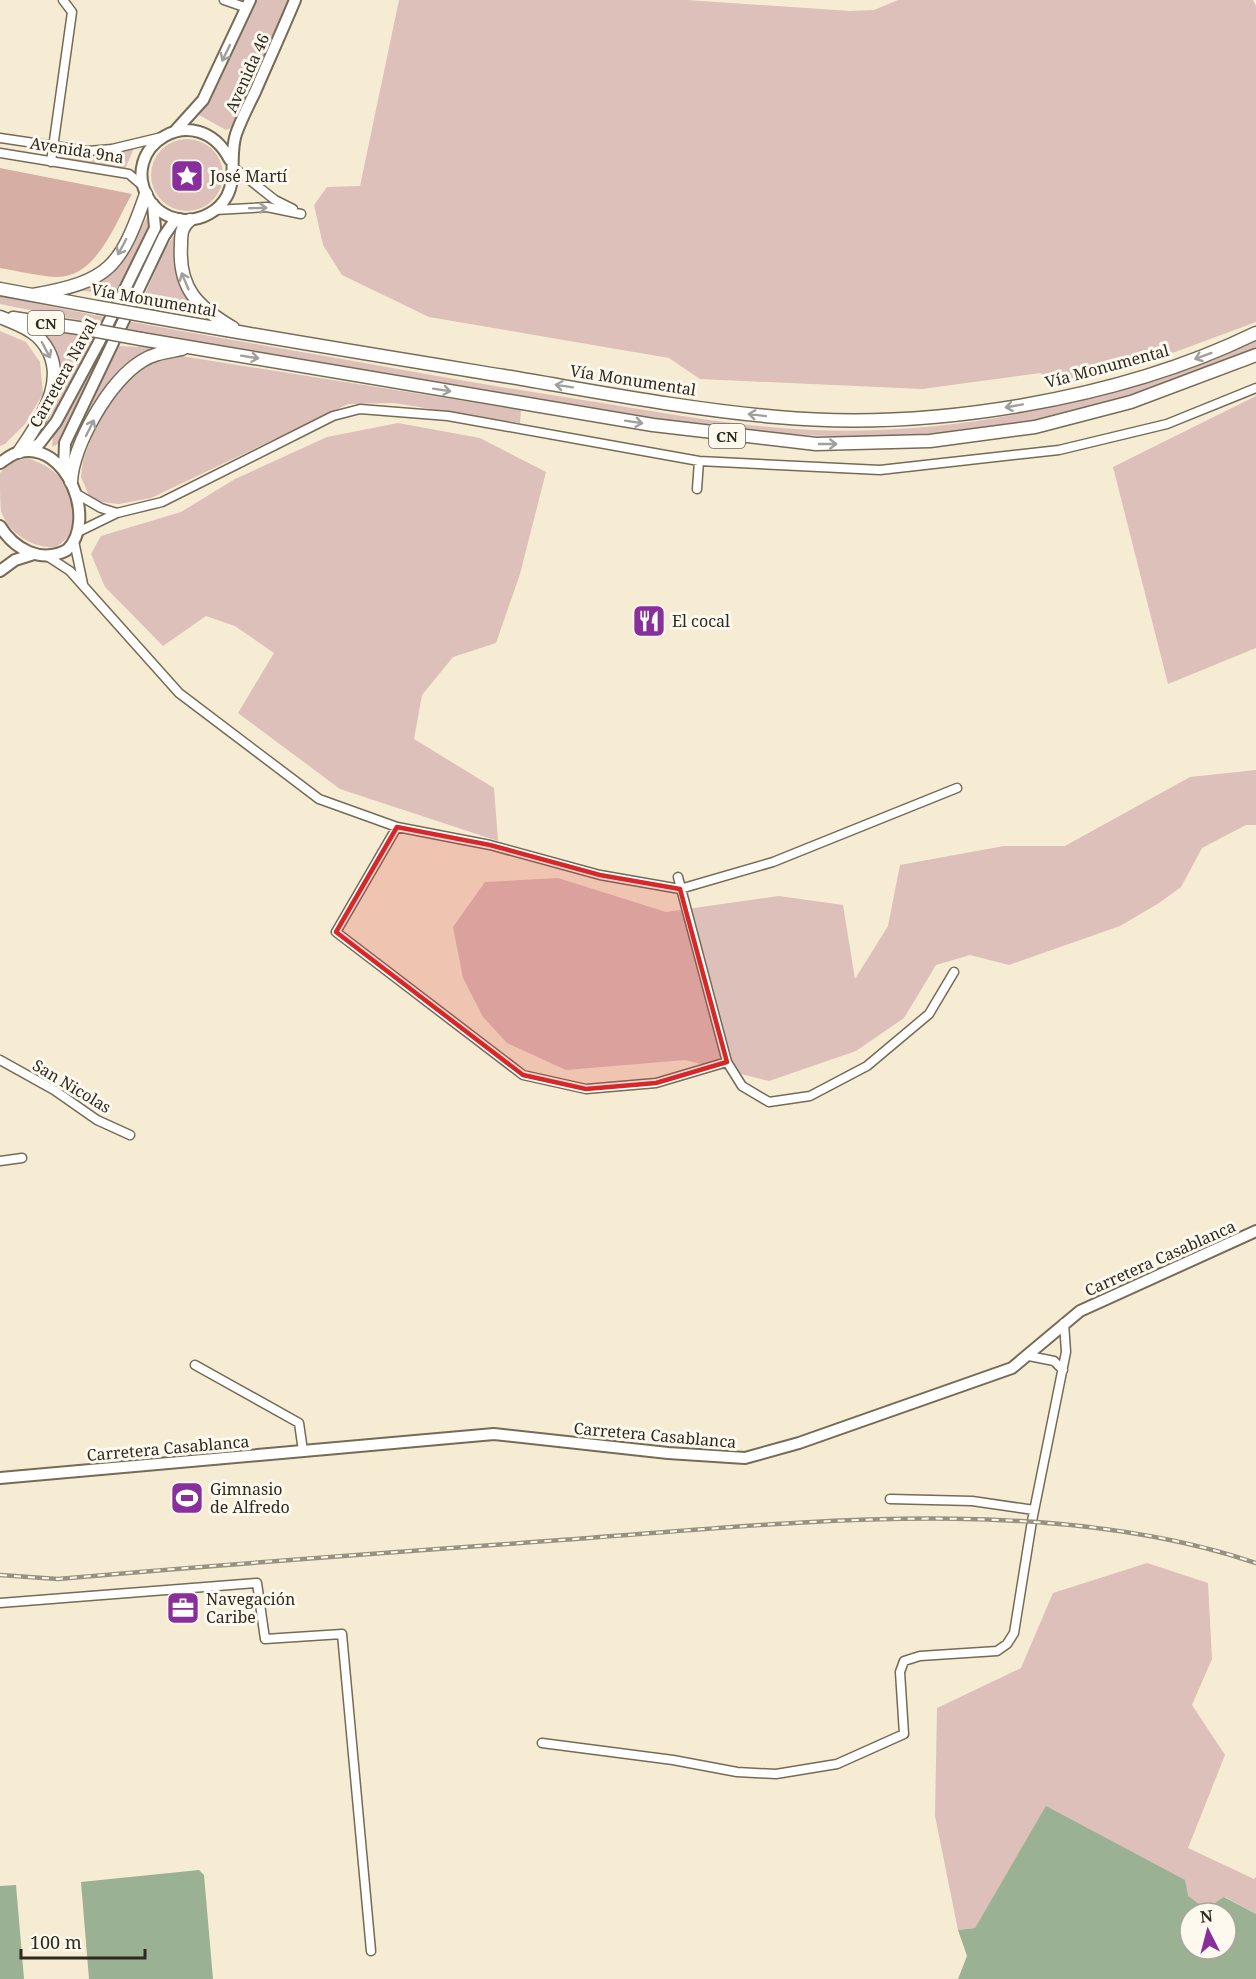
<svg xmlns="http://www.w3.org/2000/svg" width="1256" height="1979" font-family="'Noto Serif',serif">
  <style>
    .green { fill: #ddc0b9 }
    .forest { fill: #d6aea3 }
    .water { fill: #9bb193; fill-rule: evenodd }
    .lines { fill: none; stroke-linecap: round; stroke-linejoin: round }
    .minor-casing { stroke: #756b56; stroke-width: 11 }
    .major-casing { stroke: #756b56; stroke-width: 14 }
    .highway-casing { stroke: #756b56; stroke-width: 15 }
    .minor { stroke: #fff; stroke-width: 8 }
    .major { stroke: #fff; stroke-width: 10 }
    .highway { stroke: #fff; stroke-width: 12 }
    .rail-casing { stroke: #989180; stroke-width: 4.5 }
    .rail { stroke: #fdf9ef; stroke-width: 2; stroke-dasharray: 7; stroke-linecap: butt }
    .highway-bridge-casing { stroke: #756b56; stroke-width: 15; stroke-linecap: butt }
    .highway-bridge { stroke: #fff; stroke-width: 12 }
    .oneway { stroke: #a09f9b }
    .marked { fill: #d62828; fill-opacity: 0.2; stroke: #d62828; stroke-width: 4.5; stroke-linejoin: round }
    .labels { text-anchor: middle; dominant-baseline: central; stroke-width: 6; stroke-linejoin: round; paint-order: stroke }
    .shield { fill: #fdf9ef; stroke: #6b675e; stroke-width: 1.5 }
    .shield-label { font-size: 15px; font-weight: bold; fill: #2d2920 }
    .street-label { font-size: 16px; fill: #2d2920; stroke: #fdf9ef }
    .poi-label { font-size: 16px; fill: #2d2920; stroke: #fdf9ef; text-anchor: start }
  </style>
  <rect width="100%" height="100%" fill="#f6ebd3"/>
  <path class="green" d="M255,0H289L231,128L226,130L199,115V112Z
    M399,0H686L850,11L874,10L898,0H1253L1256,6V322L1159,358L1051,387L1041,373L922,389L700,379L669,358L429,317L342,275L323,245L314,205L327,187L360,186Z
    M151 175a36 36 0 1 1 72 0a36 36 0 1 1-72 0Z
    M135,146L125,169L61,157L64,150L111,154Z
    M147,217L150,227L116,296L78,290C125,274 125,258 147,217Z
    M178,230L185,292L198,311L184,313L141,303L166,247Z
    M0,296C132,324 266,345 398,369C468,382 538,393 608,404C675,415 744,427 812,430C964,436 1116,400 1256,341V350C1180,379 1103,408 1023,423C842,457 666,421 487,392C324,365 161,338 0,304Z
    M45,326L94,339L51,421L57,388L35,329Z
    M0,331L26,342L40,362L43,394L25,424L5,444L0,446Z
    M104,342L109,343L58,444L52,447L53,437Z
    M118,346L159,348C109,355 92,414 72,454L74,437Z
    M181,356L521,410L520,423L394,403L348,404L151,498L119,504L102,502L89,496L81,477L83,460L98,421L120,384L155,358Z
    M1256,396V648L1168,684L1113,467Z
    M398,423L480,438L546,472L520,574L496,643L453,657L422,695L414,739L494,788L498,841L340,789L238,713L274,653L235,626L206,616L163,646L105,587L91,554L101,536L181,512L235,479L327,437Z
    M28,458C37,462 46,465 53,471C77,490 84,531 56,547C33,549 8,533 1,511C0,500 0,485 0,473L10,462Z
    M1256,770V825H1246L1202,848L1181,887L1159,903L1120,926L1009,965L970,955L936,965L904,1018L856,1051L769,1081L685,1060L566,1070L507,1043L483,1017L463,978L453,927L485,882L558,878L666,912L779,896L843,905L855,979L888,926L900,865L1004,846H1065L1190,777Z
    M1147,1563L1208,1583L1212,1659L1192,1705L1225,1755L1188,1848L1254,1879L1256,1877V1914L1225,1897L1206,1910L1046,1807L975,1928L958,1930L935,1816L937,1708L1021,1668L1053,1593Z"/>
  <path class="forest" d="M0,168L132,194C115,223 97,278 56,277C38,276 18,271 0,268Z"/>
  <path class="water" d="M1046,1806L1185,1880L1188,1896L1206,1909L1224,1897L1256,1914V1979H958L967,1956L958,1930L975,1928ZM1190,1913H1226V1949H1190Z
    M199,1870L204,1875L213,1979H89L81,1882Z
    M16,1885L24,1979H0V1886Z"/>
  <g class="lines">
    <g class="minor-casing">
      <path id="minor" d="M224,0L247,8
        M0,138L88,151L112,149L162,137
        M0,153L129,174L143,186
        M51,162L72,12L63,0
        M232,166L275,200L293,209
        M215,210L267,207L301,214
        M697,489L699,461
        M75,493L101,508L117,513
        M78,532L117,513L162,502L333,416L360,409L448,416L699,461L880,470L1059,450L1167,424L1256,388
        M74,541L83,584
        M47,556L70,571L179,693L319,799L397,827L490,845L600,875L680,889L773,862L957,788
        M397,827L336,932L523,1075L586,1089L656,1083L727,1062
        M678,877L727,1062L742,1086L769,1102L810,1096L867,1066L929,1014L954,972
        M0,1060L54,1090L97,1120L130,1135
        M0,1161L22,1158
        M1029,1356L1054,1361L1063,1370
        M195,1365L299,1423L303,1451
        M890,1499L972,1501L1034,1510
        M0,1603L257,1583L265,1639L342,1634L371,1951
        M542,1743L673,1760L737,1772L776,1774L837,1764L904,1734L900,1672L904,1661L920,1656L997,1651L1007,1644L1014,1633L1032,1521L1066,1352L1064,1323"/>
    </g>
    <g class="major-casing">
      <path id="major" d="M175,131L203,100L250,0
        M230,160C197,96 115,147 150,201C158,212 171,219 185,220C202,220 219,211 227,196C237,177 229,155 236,134C241,120 248,106 255,92C268,62 282,31 295,0
        M26,451L39,444L56,422L98,344L155,228L153,204
        M0,463C6,459 13,453 20,452C66,441 98,520 67,550C41,564 14,549 0,526
        M64,470L65,443L164,236L173,223L180,219
        M0,571L15,560L34,554
        M0,1478L494,1434L668,1453L745,1458L799,1443L1012,1368L1080,1311L1256,1231"/>
    </g>
    <g class="highway-casing">
      <path id="highway" d="M190,220C181,227 181,235 181,245C178,289 198,307 233,328
        M0,289L97,307
        M33,295C110,281 120,268 146,194
        M0,317C12,322 28,327 38,337C74,373 41,419 19,452
        M153,317C269,338 387,357 504,376C594,391 685,409 777,417C929,431 1119,400 1256,333
        M13,318L92,330
        M141,339L653,425L816,444L930,441L1035,427L1131,402L1256,355
        M71,482C72,446 110,380 142,361C154,353 168,352 182,349"/>
    </g>
    <use href="#minor" class="minor"/>
    <use href="#major" class="major"/>
    <use href="#highway" class="highway"/>
    <g class="rail-casing">
      <path id="rail" d="M0,1575L58,1579C235,1563 412,1551 589,1538C801,1522 1052,1494 1256,1563"/>
    </g>
    <use href="#rail" class="rail"/>
    <g class="highway-bridge-casing">
      <path id="highway-bridge" d="M97,307L153,317
        M92,330L141,339"/>
    </g>
    <use href="#highway-bridge" class="highway-bridge"/>
  </g>
  <defs><path id="oneway-shaft" d="M-6 0H5M1.5-3L5.5 0L1.5 3" fill="none" stroke-width="1.6" stroke-linecap="round" stroke-linejoin="round" transform="scale(1.5)"/></defs>
  <g class="oneway">
    <use href="#oneway-shaft" transform="translate(226 53) rotate(116)"/>
    <use href="#oneway-shaft" transform="translate(258 208) rotate(-2)"/>
    <use href="#oneway-shaft" transform="translate(122 247) rotate(118)"/>
    <use href="#oneway-shaft" transform="translate(185 281) rotate(-113)"/>
    <use href="#oneway-shaft" transform="translate(46 350) rotate(62)"/>
    <use href="#oneway-shaft" transform="translate(1203 356) rotate(160)"/>
    <use href="#oneway-shaft" transform="translate(250 357) rotate(9)"/>
    <use href="#oneway-shaft" transform="translate(564 386) rotate(-171)"/>
    <use href="#oneway-shaft" transform="translate(442 390) rotate(9)"/>
    <use href="#oneway-shaft" transform="translate(1014 406) rotate(170)"/>
    <use href="#oneway-shaft" transform="translate(757 415) rotate(-173)"/>
    <use href="#oneway-shaft" transform="translate(634 422) rotate(9)"/>
    <use href="#oneway-shaft" transform="translate(90 428) rotate(-63)"/>
    <use href="#oneway-shaft" transform="translate(828 444)"/>
  </g>
  <path class="marked" d="M397,827L490,845L600,875L680,889L727,1062L656,1083L586,1089L523,1075L336,932Z"/>
  <defs>
    <g id="sight-square" transform="scale(1.725)"><rect x="-9" y="-9" width="18" height="18" rx="4" fill="#882f9b" stroke="#fdf9ef"/><path d="M0-6L1.8-2.2L6-1.7L2.9 1.2L3.7 5.4L0 3.3L-3.7 5.4L-2.9 1.2L-6-1.7L-1.8-2.2Z" fill="#fff"/></g>
    <g id="restaurant-square" transform="scale(1.725)"><rect x="-9" y="-9" width="18" height="18" rx="4" fill="#882f9b" stroke="#fdf9ef"/><path d="M-5-6h1v4h1v-4h1v4h1v-4h1v5L-1.5 .5V6h-2V.5L-5-1ZM5-6V6H3V1.5H1.5Q1.5-4 5-6Z" fill="#fff"/></g>
    <g id="stadium-square" transform="scale(1.725)"><rect x="-9" y="-9" width="18" height="18" rx="4" fill="#882f9b" stroke="#fdf9ef"/><path d="M0-5a6.5 5 0 1 0 0 10a6.5 5 0 1 0 0-10ZM-3.5-1.8h7v3.6h-7Z" fill="#fff"/></g>
    <g id="office-square" transform="scale(1.725)"><rect x="-9" y="-9" width="18" height="18" rx="4" fill="#882f9b" stroke="#fdf9ef"/><path d="M-6-3h4V-5.5h4V-3h4V5H-6ZM-1-4.5V-3h2v-1.5ZM-6 0V1H6V0Z" fill="#fff"/></g>
  </defs>
  <g fill-rule="evenodd">
    <use href="#sight-square" x="187" y="176"/>
    <use href="#restaurant-square" x="649" y="621"/>
    <use href="#stadium-square" x="187" y="1498"/>
    <use href="#office-square" x="183" y="1608"/>
  </g>
  <g class="labels">
    <g class="shield">
      <rect x="28" y="311" width="36" height="24" rx="4.5"/>
      <rect x="709" y="424" width="36" height="24" rx="4.5"/>
    </g>
    <g class="shield-label">
      <text x="46" y="323">CN</text>
      <text x="727" y="436">CN</text>
    </g>
    <g class="street-label">
      <text transform="translate(247 73) rotate(-66)">Avenida 46</text>
      <text transform="translate(77 150) rotate(9)">Avenida 9na</text>
      <text transform="translate(154 300) rotate(10)">Vía Monumental</text>
      <text transform="translate(1107 366) rotate(-15)">Vía Monumental</text>
      <text transform="translate(63 373) rotate(-61)">Carretera Naval</text>
      <text transform="translate(633 380) rotate(9)">Vía Monumental</text>
      <text transform="translate(72 1086) rotate(31)">San Nicolas</text>
      <text transform="translate(1160 1258) rotate(-24)">Carretera Casablanca</text>
      <text transform="translate(655 1435) rotate(5)">Carretera Casablanca</text>
      <text transform="translate(168 1448) rotate(-5)">Carretera Casablanca</text>
    </g>
    <g class="poi-label">
      <text x="210" y="176">José Martí</text>
      <text x="672" y="621">El cocal</text>
      <text x="210" y="1489">Gimnasio<tspan x="210" dy="18">de Alfredo</tspan></text>
      <text x="206" y="1599">Navegación<tspan x="206" dy="18">Caribe</tspan></text>
    </g>
  </g>
  <g transform="translate(1208 1931) rotate(354)"><circle r="28" fill="#fdf9ef" stroke="#aaa69c" stroke-width="1.5"/>
  <path d="M0-4.5L10 22L0 15L-10 22Z" fill="#882f9b"/>
  <text y="-9" font-size="16" font-weight="bold" text-anchor="middle" fill="#2d2920">N</text>
  </g>
  <path d="M21 1949v9h124v-9" fill="none" stroke="#2d2920" stroke-width="3"/>
  <text x="30" y="1949" font-size="18" fill="#2d2920" stroke="#fdf9ef" stroke-width="4.5" paint-order="stroke">100 m</text>
</svg>
